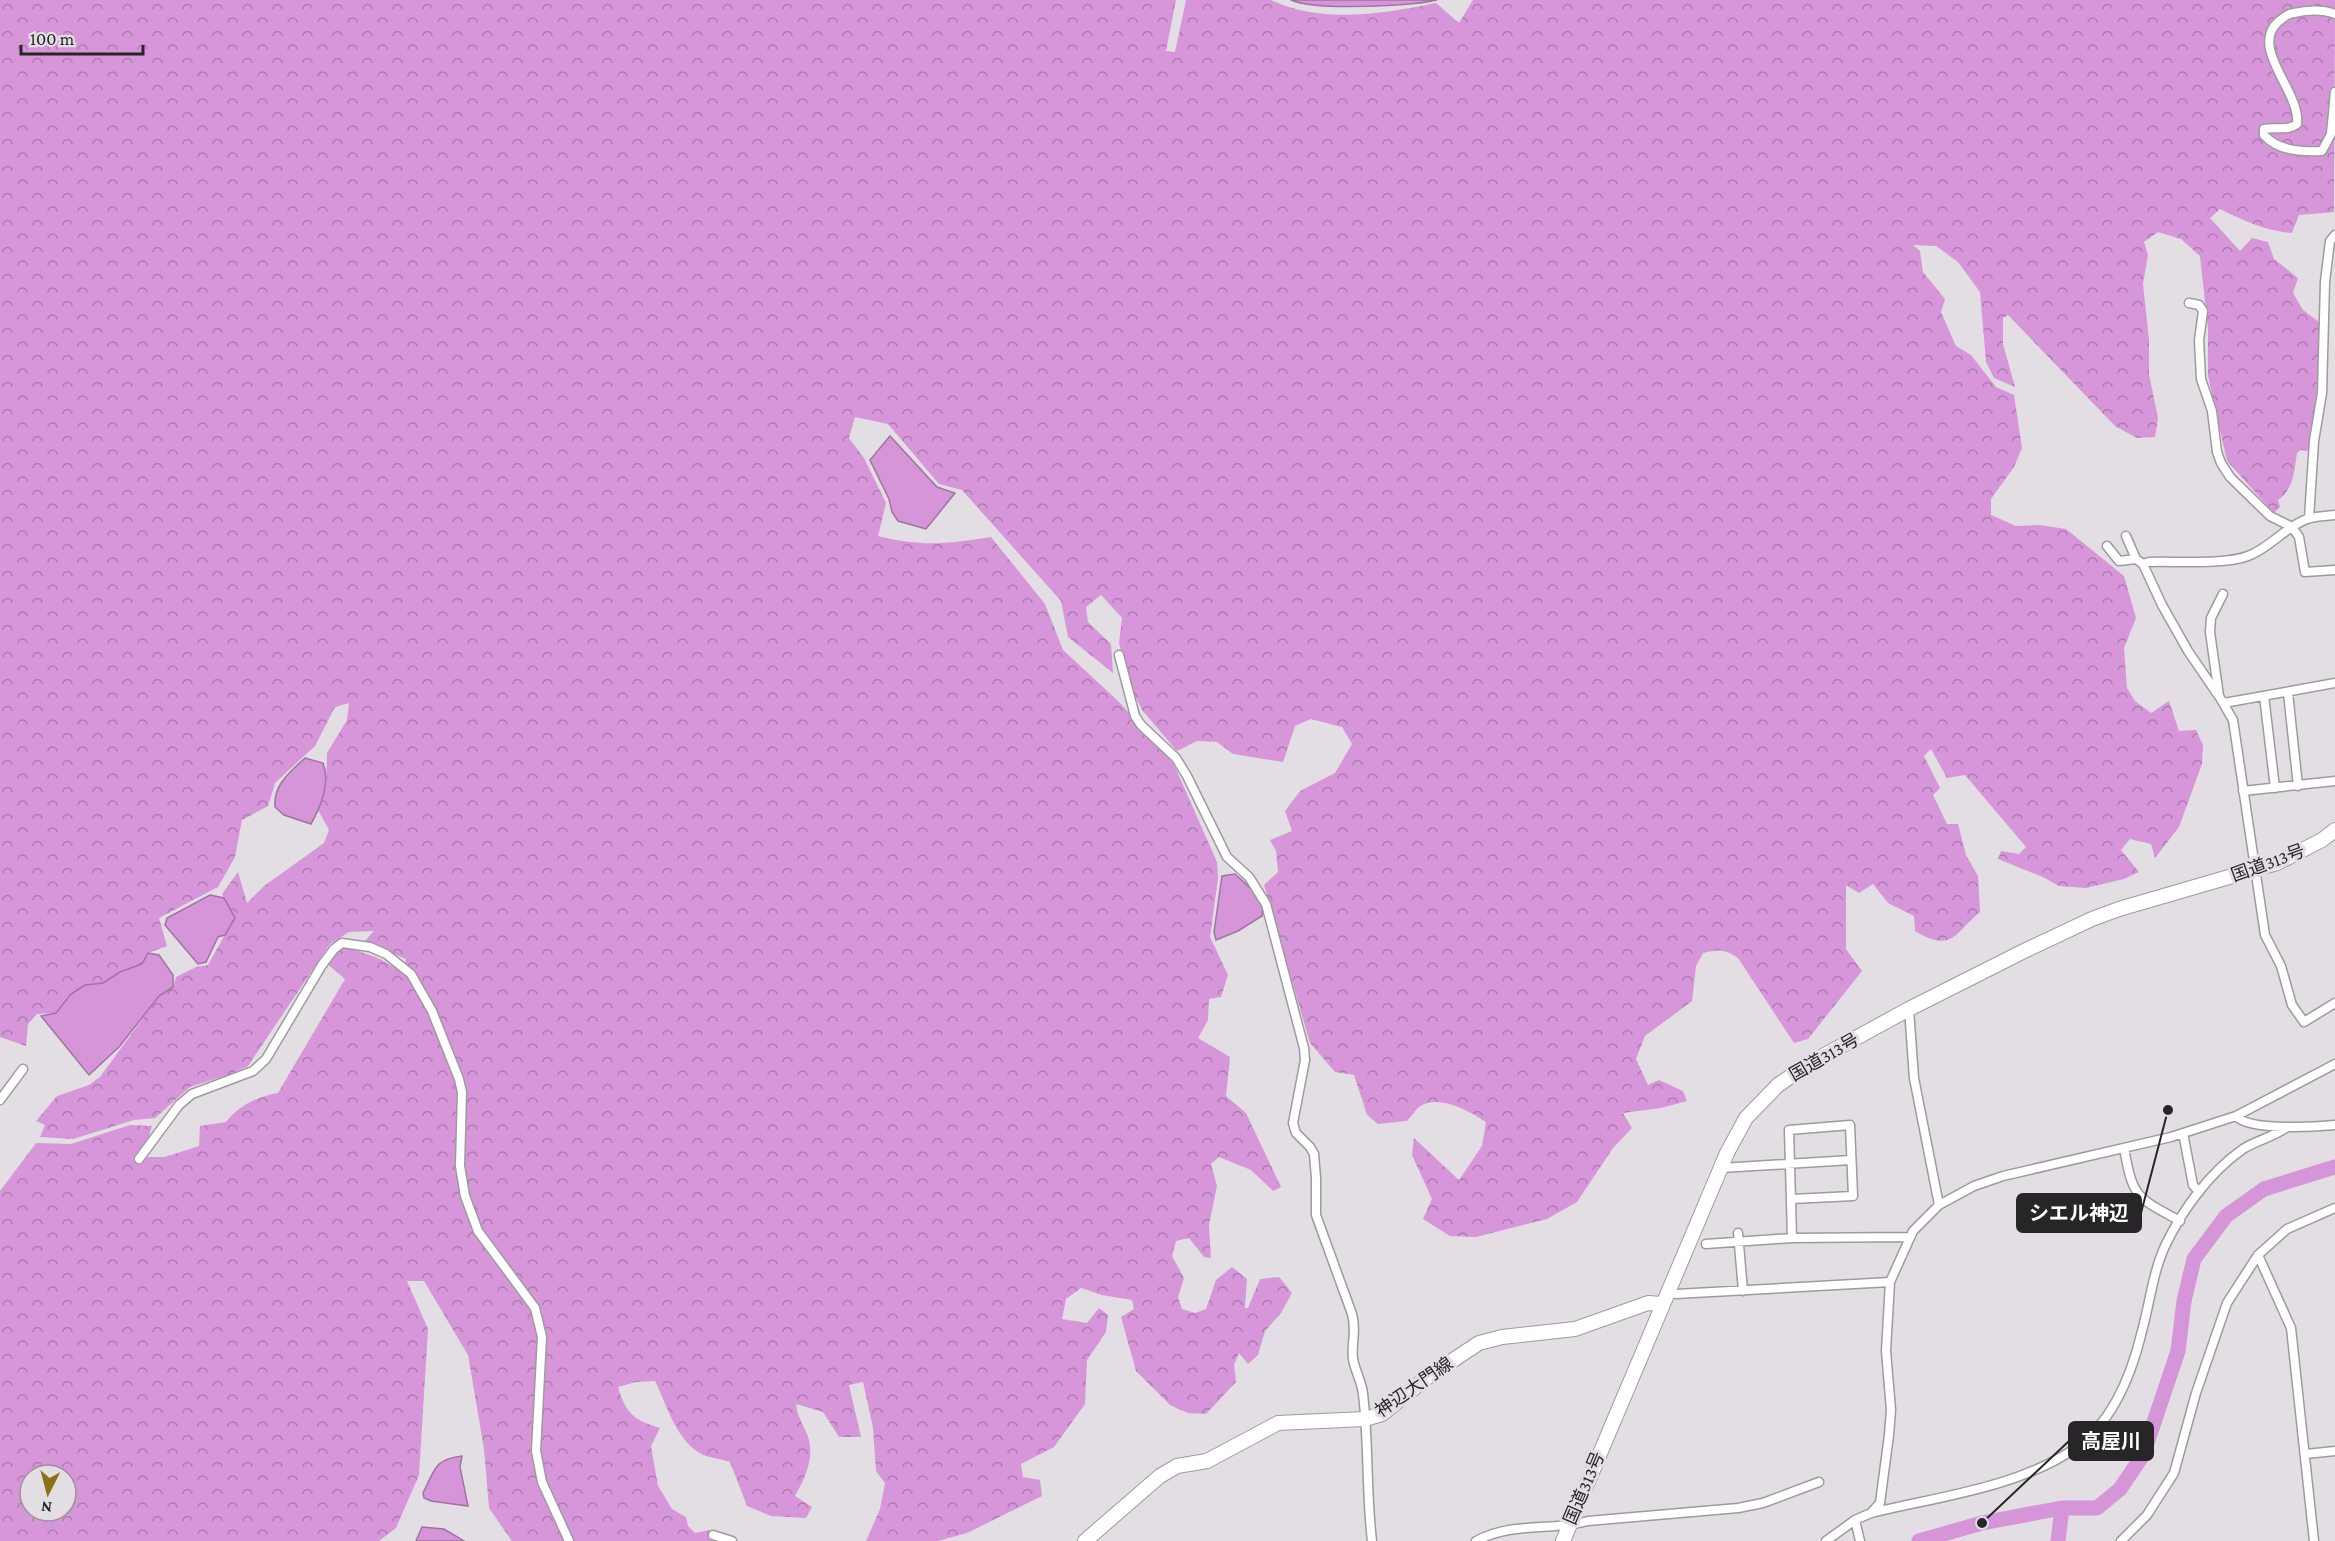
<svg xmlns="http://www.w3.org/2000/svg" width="2335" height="1541" font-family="'Crimson Pro','Noto Sans JP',serif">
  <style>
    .forest { fill: url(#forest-crowns); fill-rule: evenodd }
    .water { fill: #d595d8; stroke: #a173a3; stroke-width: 1.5 }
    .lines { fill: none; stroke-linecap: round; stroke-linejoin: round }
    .river { stroke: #d595d8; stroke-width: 15 }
    .minor-casing { stroke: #9e9a9e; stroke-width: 11 }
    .primary-casing { stroke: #9e9a9e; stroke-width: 16 }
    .trunk-casing { stroke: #9e9a9e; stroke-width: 16 }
    .minor { stroke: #fff; stroke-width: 8 }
    .primary { stroke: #fff; stroke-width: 14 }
    .trunk { stroke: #fff; stroke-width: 14 }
    .labels { text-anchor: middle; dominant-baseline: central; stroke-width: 6; stroke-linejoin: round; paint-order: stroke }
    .street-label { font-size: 18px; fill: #272527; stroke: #e3dee3 }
    .leader { fill: none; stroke: #272527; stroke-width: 2 }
    .callout-dot { fill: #272527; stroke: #e3dee3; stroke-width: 2 }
    .callout { fill: #272527; stroke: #272527; stroke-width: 2 }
    .callout-label { font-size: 20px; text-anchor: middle; font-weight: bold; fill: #fff }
  </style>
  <defs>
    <pattern id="forest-crowns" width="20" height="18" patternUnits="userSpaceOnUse" patternTransform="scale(1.5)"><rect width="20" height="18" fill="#d796d9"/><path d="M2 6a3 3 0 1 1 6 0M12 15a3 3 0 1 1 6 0" fill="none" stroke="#ae7ab0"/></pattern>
  </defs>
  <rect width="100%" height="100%" fill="#e3dee3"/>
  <path class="forest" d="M0,0H1176L1166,51L1175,52L1186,0H1271C1323,24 1381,14 1436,3L1459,23L1473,0H2335L2334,212L2299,215L2292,233C2266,231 2244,221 2220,209L2210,218L2240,251L2252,238L2268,242L2274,259L2298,278L2293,293L2303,310L2319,322L2322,344L2310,451L2300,450L2297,453C2294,471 2294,489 2278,500L2280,507L2274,513L2227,461L2208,376V329L2200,256L2181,239L2158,232L2144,242L2148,255L2143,284L2149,339V374L2158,418L2155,437L2137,438L2115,426L2008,315L2003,318V344L2015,387L1994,378L1986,362L1980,292L1958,262L1936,246L1913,245L1920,251L1923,272L1945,299L1941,312L1956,346L1971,355L1996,387L2014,395L2022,448L2014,467L1991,499V515L2016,526L2040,525L2066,529L2124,576L2136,618L2124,648L2127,688L2135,701L2151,713L2169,701L2179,731L2196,730L2203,745L2202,764L2179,827L2155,858L2151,844L2130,839L2121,850L2139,872L2124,879L2086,888L2059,886L2043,877L1998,859L2001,851L2019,854L2026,847L1965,775L1947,778L1931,749L1924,756L1940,788L1933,795L1947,824H1958L1966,855L1978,876L1980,912C1954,934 1952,953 1915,931L1914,916L1888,903L1873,884L1859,893L1846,885V949L1862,971L1808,1039L1794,1043L1738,958C1725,949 1718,949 1703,953L1696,966L1692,1001L1645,1036L1636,1059L1648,1085L1659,1080L1683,1091L1687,1101L1661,1108L1623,1113L1632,1128L1613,1148L1577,1202L1547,1219L1476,1237L1450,1236L1423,1219L1432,1199L1412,1155L1414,1138L1459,1180L1482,1146L1486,1122C1470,1111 1437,1093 1419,1107C1415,1110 1411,1117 1407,1121L1378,1124L1367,1115L1354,1075L1335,1072L1310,1043L1264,885L1278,872L1276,851L1270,840L1292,831L1285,811L1300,791L1335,773L1352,744L1342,727L1311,719L1295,726L1283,762L1233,754L1217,742L1197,741L1177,751L1142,710L1129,683L1119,643L1122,618L1101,595L1086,607L1088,622L1111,644L1113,673L1068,637L1061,601L962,490L939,484L888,424L855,417L849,438L864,458L886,503L878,536C920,547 948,544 991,537L1045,604L1063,650L1117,700L1165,751L1176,769L1217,862L1218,879L1210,937L1228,975L1221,997L1209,999L1208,1020L1198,1038L1230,1057L1226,1096L1246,1113L1281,1187L1273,1191L1251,1170L1219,1157L1211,1164L1217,1186L1209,1225L1211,1258L1204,1257L1189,1238L1176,1241L1172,1256L1184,1278L1178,1297L1182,1309L1195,1313L1206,1309L1216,1280L1232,1267L1247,1279L1245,1308H1248L1260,1279L1279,1277L1292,1293L1281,1313L1265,1331L1258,1355L1248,1364L1239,1353L1234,1365L1236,1382L1206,1414L1188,1413L1170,1405L1136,1371L1121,1317L1134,1309L1132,1300L1102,1295L1081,1288L1066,1299L1062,1319L1087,1323L1099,1308L1108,1315L1106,1332L1087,1360L1085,1404L1054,1447L1021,1464L1023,1477L1040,1480L1042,1496L967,1533L938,1541H866L880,1509L885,1483L876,1471L873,1428L863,1382L849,1385L861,1437H839L823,1412L796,1404C797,1418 806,1428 809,1440C814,1459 804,1480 795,1496L812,1507L806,1518L771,1516L747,1506L730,1462C721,1459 711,1458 703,1455C677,1442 667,1406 655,1381L636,1382L618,1387C626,1414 634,1420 660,1428L651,1446L658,1486L672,1509L686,1517L688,1526L695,1533L709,1530L719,1541H512L489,1508L484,1449L468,1355L424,1281H407L428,1329L419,1475L396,1528L379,1541H0V1191L36,1143L71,1144L130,1125L152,1126L143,1157H165L199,1146L200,1126L226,1122C240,1105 256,1097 278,1093L345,979L326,963L345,946L380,959L402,972L406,959L364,942L374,931L349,932L330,944L248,1066L230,1074L190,1087L155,1118L134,1120L73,1139L40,1137L45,1125L36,1121L57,1096L89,1085L100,1077L159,996L173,987L176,977L196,967L208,965L234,918L222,894L238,872L247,903L264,886L324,843L329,830L318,810L326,786L327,753L347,720L349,703L335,707L315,746L275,783L268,806L242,820L235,857L218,887L159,918L167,946L148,953L142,964L120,972L103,983L85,985L71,994L56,1013L37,1014L28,1024L26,1046L0,1037ZM30,1475H66V1511H30Z"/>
  <path class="water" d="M1291,0H1437C1410,6 1316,11 1291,0Z
    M890,436L937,487L955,493L926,529L898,521L892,512L889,499L870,460Z
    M305,758L323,763C331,783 321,806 311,824L284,815L275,807C273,785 290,772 305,758Z
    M1235,874C1247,885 1266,899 1262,916L1238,931L1216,940L1214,932L1222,876Z
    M210,895L224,898L235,918L225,935L218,937L206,962L198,964L165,925L167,918Z
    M148,953L159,955L173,975V987L159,996L119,1047L89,1075L41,1016L56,1013L71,994L85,985L103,983L120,972L142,964Z
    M462,1456L460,1467L468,1506L431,1501L424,1498L423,1493C435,1470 434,1459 462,1456Z
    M422,1527L444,1529L464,1541H416Z"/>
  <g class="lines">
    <path class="river" d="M1919,1541L1982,1523L2062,1508H2097L2120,1489L2143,1455L2178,1351L2184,1301L2194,1259L2226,1216L2264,1189L2335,1167
      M2058,1541L2062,1508"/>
    <g class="minor-casing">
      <path id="minor" d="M2335,14C2322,9 2307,10 2294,13C2287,14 2284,17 2278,22C2249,48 2301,92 2297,124C2286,132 2277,126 2264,129V135C2278,151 2302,152 2322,151L2331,134L2335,92
        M2189,303L2199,305L2203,311L2199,340L2201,379L2212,411L2217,452L2221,463L2230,477L2270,516L2292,527L2299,537L2305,572L2335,570
        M2309,518L2314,441L2322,393L2325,282L2330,241L2335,235
        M2126,536L2136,559L2143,564L2162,605L2188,651L2218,695
        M2107,546L2119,561L2136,559
        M2143,564L2149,562C2176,561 2224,565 2248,556C2270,548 2285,527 2307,519C2315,516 2326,516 2335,515
        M2223,594L2211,618L2210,632L2219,696L2233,720L2265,935L2281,966L2292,1005L2304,1022L2335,1003
        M1119,655L1135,716L1141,725L1176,758L1187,776L1227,857L1249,877L1266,904L1304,1048L1305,1060L1293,1123L1296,1133L1310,1147L1314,1154L1316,1178V1215L1352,1314C1357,1332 1351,1342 1353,1359C1355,1371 1362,1382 1363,1394C1369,1443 1366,1492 1372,1541
        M2288,693L2298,786
        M2264,696L2275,788
        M2224,703L2335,683
        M2243,791L2335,781
        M1909,1009L1914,1078L1939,1205
        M0,1100L23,1069
        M2236,1116C2249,1131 2314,1127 2335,1125
        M2183,1133L2193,1185L2199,1192
        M2124,1148C2133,1198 2136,1197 2180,1221
        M139,1159L179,1105L192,1094L253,1071L266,1059L322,965L334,949L342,943L370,947L386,954L411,974L432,1011L459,1079L462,1092L460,1166L465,1196L478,1231L535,1308L542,1337L536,1451L542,1482L569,1541
        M1721,1168L1851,1160
        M1792,1199L1853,1196L1850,1125L1789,1130L1792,1238
        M1738,1233L1743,1291
        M1706,1244L1792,1238L1909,1237
        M2258,1255L2291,1328L2314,1541
        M1667,1290L1676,1294L1890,1282
        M2306,1454L2335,1451
        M1871,1513L1880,1503L1889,1435L1891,1410L1886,1351L1890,1282L1913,1231L1939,1205L1974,1186L2003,1176L2171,1137L2236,1116L2335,1064
        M1855,1520L1860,1541
        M713,1535L732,1541
        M1476,1541C1514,1521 1548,1532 1588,1521L1738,1508L1763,1503L1819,1482
        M1826,1541L1855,1520L1871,1513C1937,1497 2021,1487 2077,1447C2113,1421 2132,1373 2142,1331C2150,1302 2153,1271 2166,1244C2183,1209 2210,1172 2243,1149C2257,1140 2274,1137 2287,1127
        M2121,1541L2147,1515L2174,1473L2196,1393L2227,1303L2258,1255L2287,1229L2335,1208"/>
    </g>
    <g class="primary-casing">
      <path id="primary" d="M1085,1541L1160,1476L1177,1466L1207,1461L1278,1423L1365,1419L1382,1414L1429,1376L1479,1343L1502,1337L1575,1329L1648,1303L1661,1304"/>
    </g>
    <g class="trunk-casing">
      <path id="trunk" d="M1563,1541L1727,1153L1746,1118L1778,1085L1812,1062L1909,1009L2024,951L2092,919L2119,909L2277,863L2322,840L2335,830"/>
    </g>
    <use href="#minor" class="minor"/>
    <use href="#primary" class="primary"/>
    <use href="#trunk" class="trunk"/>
  </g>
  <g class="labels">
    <g class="street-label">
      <text transform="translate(2268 863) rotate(-20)">国道313号</text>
      <text transform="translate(1824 1057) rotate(-30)">国道313号</text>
      <text transform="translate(1414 1387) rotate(-35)">神辺大門線</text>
      <text transform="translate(1584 1488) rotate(-67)">国道313号</text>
    </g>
  </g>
  <path class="leader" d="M2168 1110L2141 1213M1982 1523L2069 1441"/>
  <g class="callout-dot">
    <circle cx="2168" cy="1110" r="6"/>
    <circle cx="1982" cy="1523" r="6"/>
  </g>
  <g class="callout">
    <rect x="2017" y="1194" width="124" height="38" rx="6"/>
    <rect x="2069" y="1422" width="84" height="38" rx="6"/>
  </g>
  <g class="callout-label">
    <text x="2079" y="1220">シエル神辺</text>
    <text x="2111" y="1448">高屋川</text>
  </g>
  <g transform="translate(48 1493) rotate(186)"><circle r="28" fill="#e3dee3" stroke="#989498" stroke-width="1.5"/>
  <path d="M0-4.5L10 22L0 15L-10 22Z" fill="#8d7215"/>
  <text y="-9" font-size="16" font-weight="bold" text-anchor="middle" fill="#272527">N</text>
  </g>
  <path d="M21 45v9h122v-9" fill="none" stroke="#272527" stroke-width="3"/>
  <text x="30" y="45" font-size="18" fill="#272527" stroke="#e3dee3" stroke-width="4.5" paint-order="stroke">100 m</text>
</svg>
